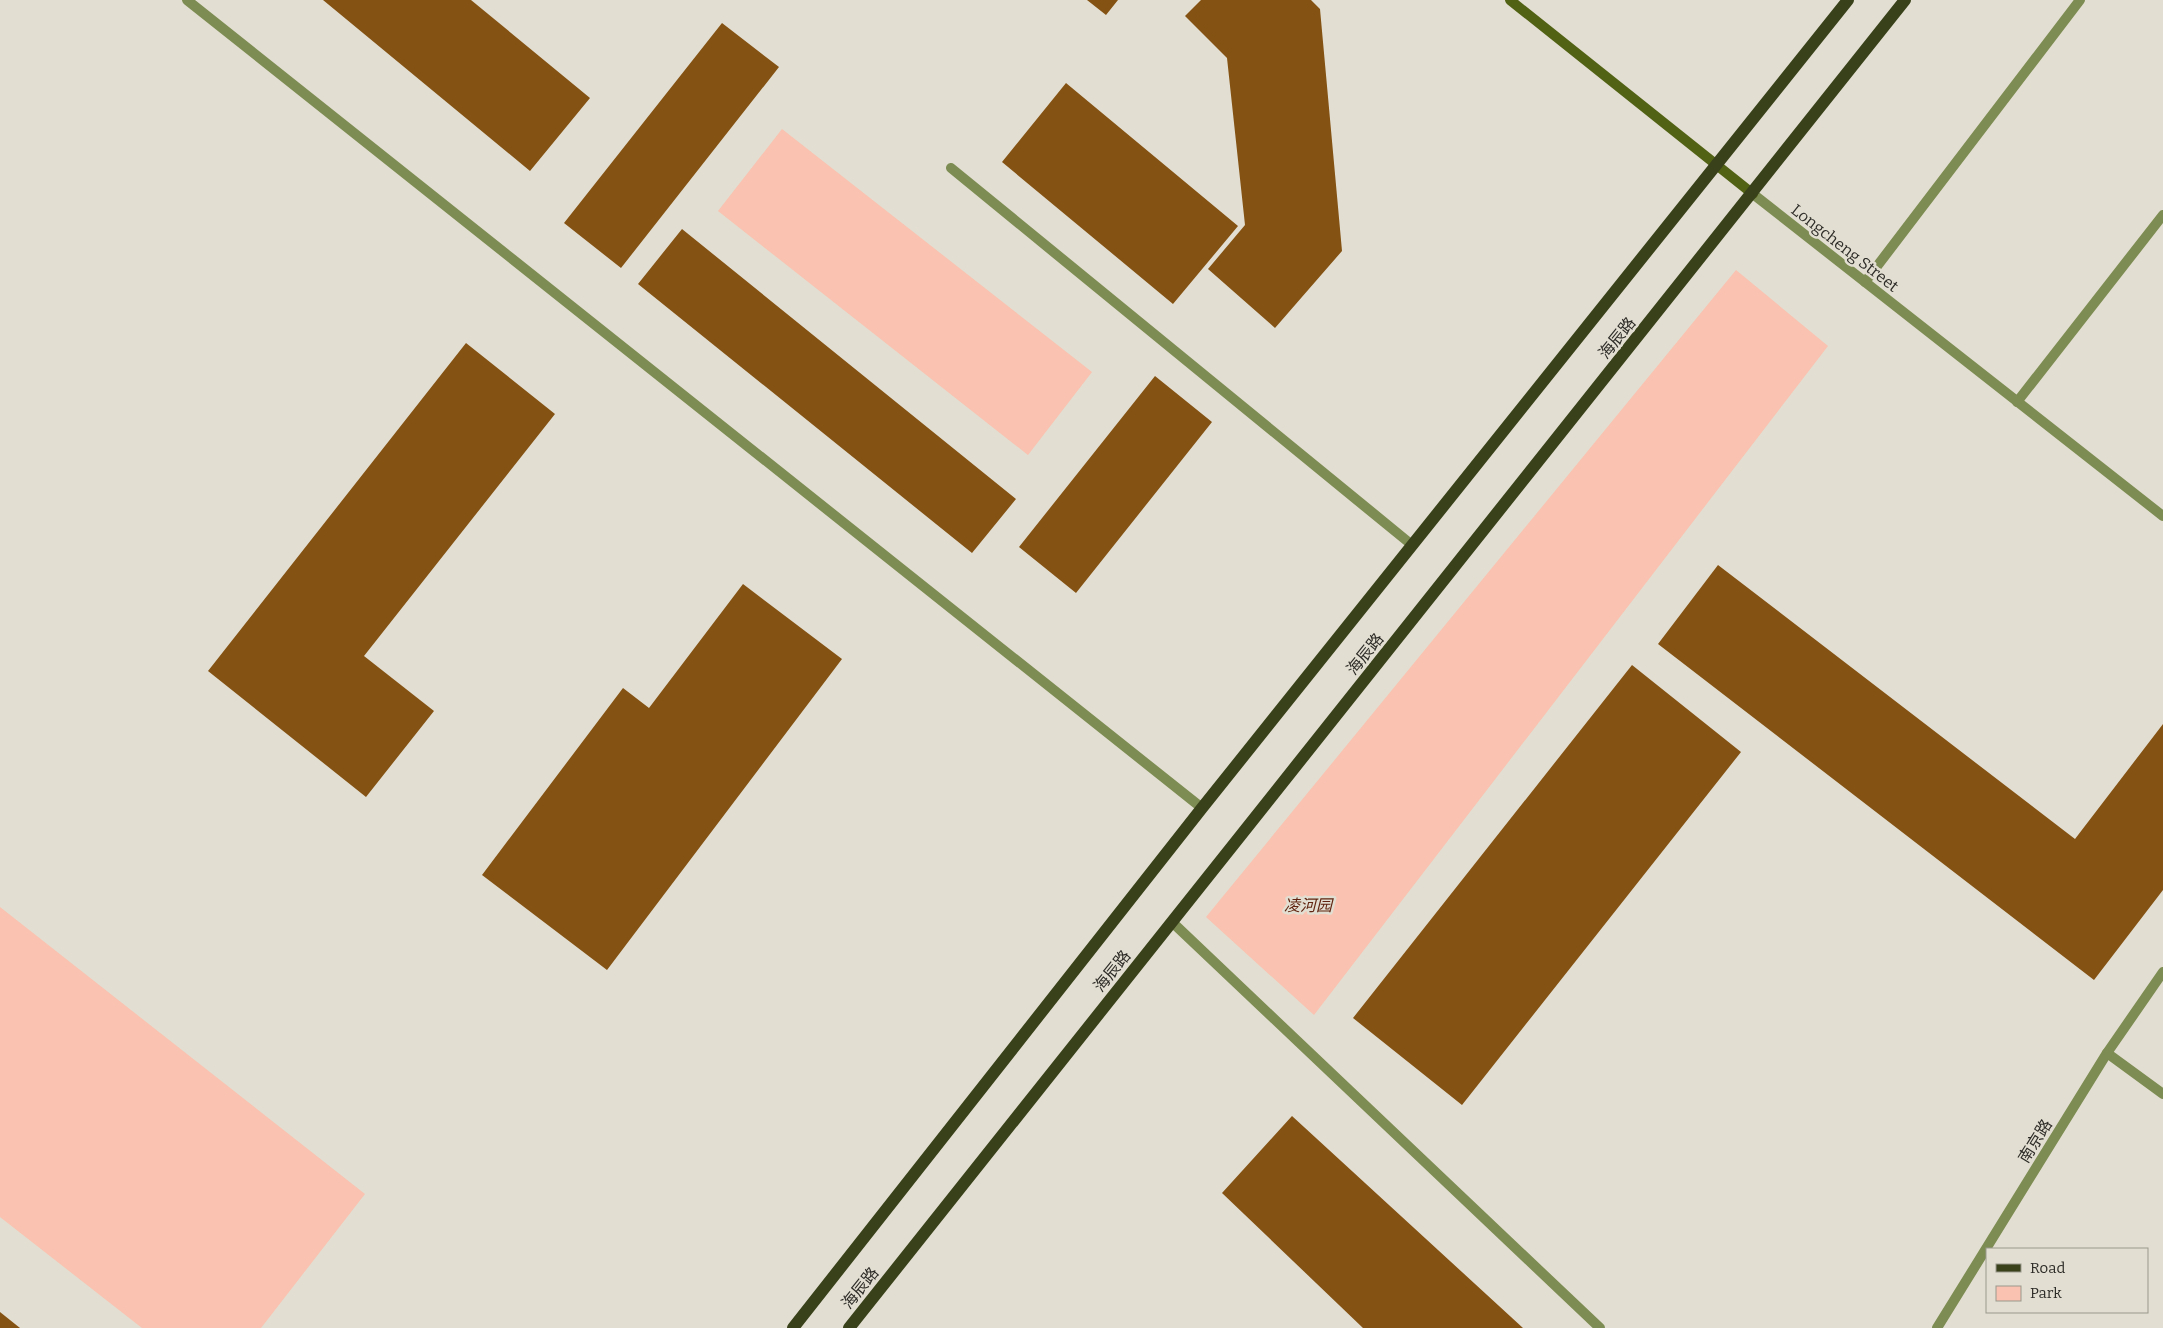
<svg xmlns="http://www.w3.org/2000/svg" width="2163" height="1328" font-family="Bitter,'Noto Sans SC',serif">
  <style>
    .green { fill: #fac2b0 }
    .building { fill: #845213 }
    .lines { fill: none; stroke-linecap: round; stroke-linejoin: round }
    .service { stroke: #7d8c52; stroke-width: 10 }
    .minor { stroke: #7d8c52; stroke-width: 10 }
    .tertiary { stroke: #7d8c52; stroke-width: 10 }
    .secondary { stroke: #526215; stroke-width: 10 }
    .primary { stroke: #384119; stroke-width: 12 }
    .labels { text-anchor: middle; dominant-baseline: central; stroke-width: 5; stroke-linejoin: round; paint-order: stroke }
    .street-label { font-size: 16px; fill: #2e2c28; stroke: #e2ded1 }
    .park-label { font-size: 16px; font-style: italic; fill: #602410; stroke: #e2ded1 }
  </style>
  <rect width="100%" height="100%" fill="#e2ded1"/>
  <path class="green" d="M782,129L1092,372L1028,455L718,211Z
    M1736,270L1828,346L1314,1015L1206,917Z
    M0,907L365,1194L261,1328H142L0,1217Z"/>
  <path class="building" d="M323,0H471L590,98L530,171Z
    M1087,0H1118L1106,15Z
    M1201,0H1311L1320,9L1342,251L1275,328L1208,269L1245,225L1227,58L1185,16Z
    M722,23L779,67L621,268L564,223Z
    M1066,83L1238,226L1173,304L1002,162Z
    M682,229L1016,499L972,553L638,284Z
    M466,343L555,414L364,656L434,711L366,797L208,671Z
    M1155,376L1212,422L1076,593L1019,547Z
    M1718,565L2075,839L2163,724V890L2094,980L1658,644Z
    M743,584L842,659L607,970L482,875L623,688L649,708Z
    M1632,665L1741,752L1462,1105L1353,1018Z
    M1292,1116L1523,1328H1363L1222,1193Z
    M0,1312L20,1328H0Z"/>
  <g class="lines">
    <path class="service" d="M951,168L1412,545"/>
    <path class="minor" d="M1865,282L2080,0
      M2017,402L2163,215
      M2107,1053L2163,1094"/>
    <path class="tertiary" d="M187,0L1202,808
      M1753,194L2163,516
      M1172,922L1600,1328
      M1937,1328L2107,1053L2163,972"/>
    <path class="secondary" d="M1510,0L1753,194"/>
    <path class="primary" d="M793,1328L1202,808L1848,0
      M849,1328L1905,0"/>
  </g>
  <g class="labels">
    <g class="street-label">
      <text transform="translate(1845 248) rotate(38)">Longcheng Street</text>
      <text transform="translate(1617 338) rotate(-51)">海辰路</text>
      <text transform="translate(1365 654) rotate(-51)">海辰路</text>
      <text transform="translate(1112 971) rotate(-51)">海辰路</text>
      <text transform="translate(2035 1141) rotate(-58)">南京路</text>
      <text transform="translate(860 1288) rotate(-51)">海辰路</text>
    </g>
    <g class="park-label">
      <text x="1308" y="905">凌河园</text>
    </g>
  </g>
  <rect x="1986" y="1248" width="162" height="65" fill="#e2ded1" stroke="#9a978d"/>
  <rect x="1996" y="1264" width="25" height="8" fill="#384119" stroke="#9a978d"/>
  <text x="2030" y="1273" font-size="15" fill="#2e2c28">Road</text>
  <rect x="1996" y="1286" width="25" height="15" fill="#fac2b0" stroke="#9a978d"/>
  <text x="2030" y="1298" font-size="15" fill="#2e2c28">Park</text>
</svg>
